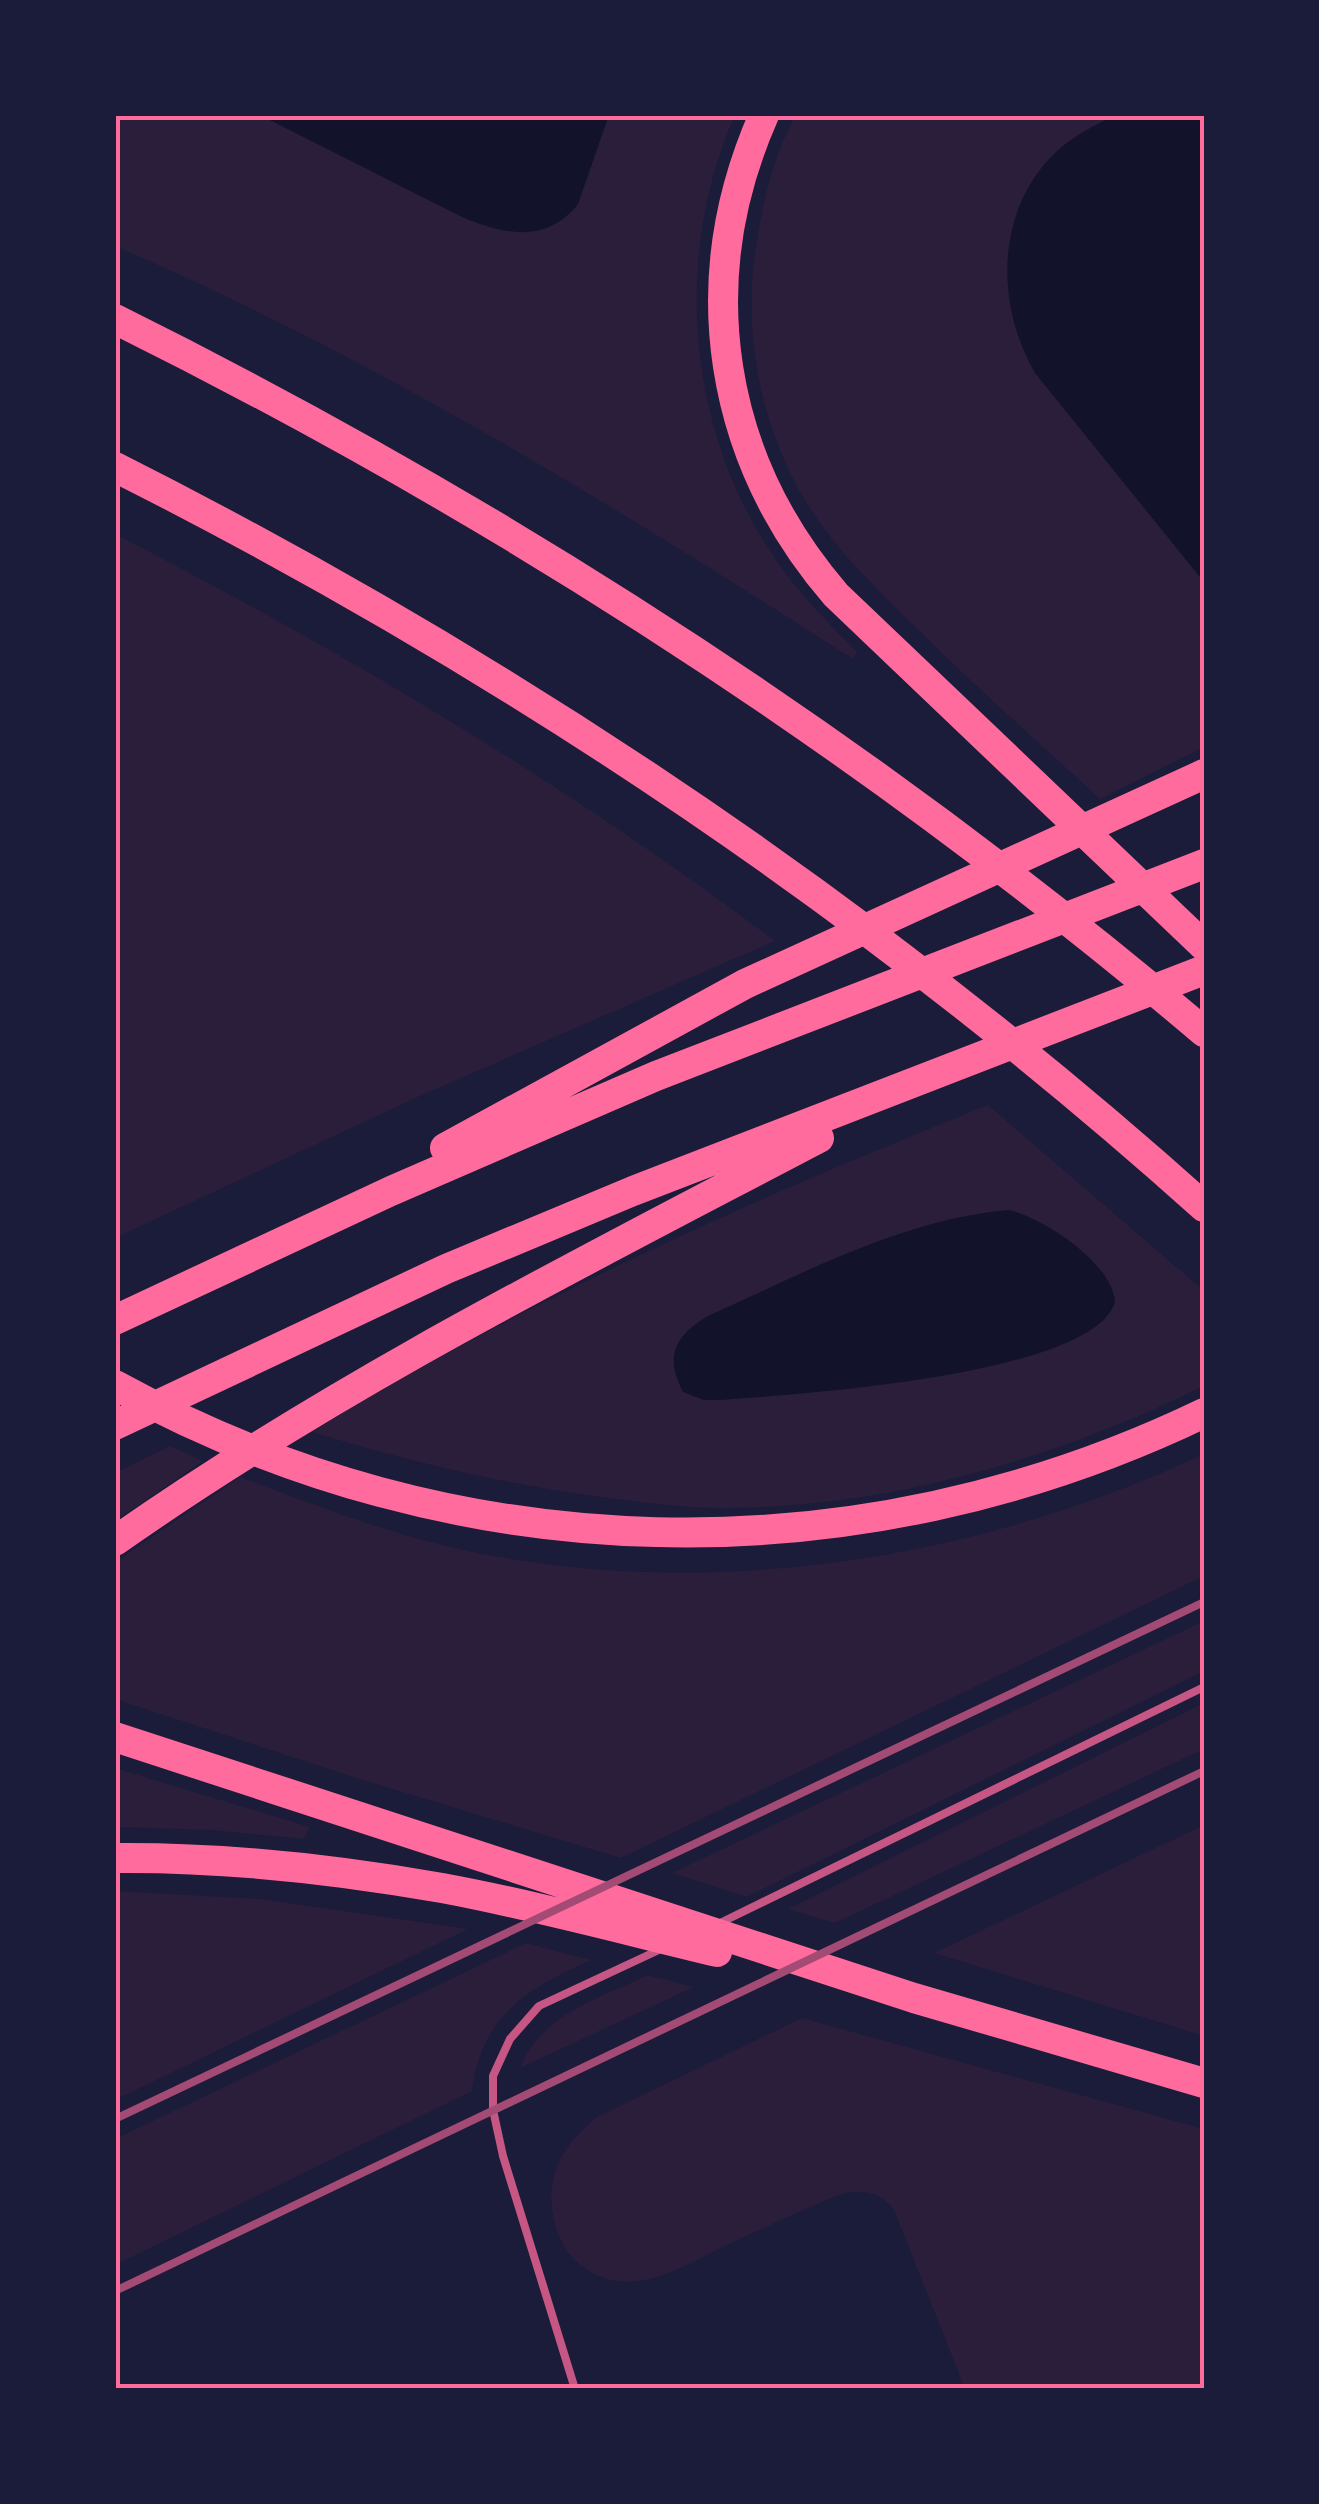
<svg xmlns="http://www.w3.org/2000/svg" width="1319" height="2504" font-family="Mulish,sans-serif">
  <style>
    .green { fill: #2a1e3b }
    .water { fill: #12122b }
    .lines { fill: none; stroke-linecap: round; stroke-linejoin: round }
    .service { stroke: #c65784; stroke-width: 8 }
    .motorway { stroke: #ff6b9d; stroke-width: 30 }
    .rail { stroke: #a44b75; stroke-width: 8 }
    .neatline { fill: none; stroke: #ff6b9d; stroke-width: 4 }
  </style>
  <rect width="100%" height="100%" fill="#1b1b3a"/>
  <path class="green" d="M115,115H735C673,255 687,427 772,554C796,590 826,621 857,652L853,659C615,506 375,358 115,246Z
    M796,115H1204V747L1100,799C1035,739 968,680 905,617C870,582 832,545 806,502C762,430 743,337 755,253C762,206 772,157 796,115Z
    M115,534C345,652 568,785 775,941L420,1096L115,1238Z
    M988,1105L1204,1291V1386C1055,1459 888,1508 722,1508C681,1508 641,1502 601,1497C502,1484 407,1461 312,1432C525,1300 755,1198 988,1105Z
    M170,1446L203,1461L115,1521V1473Z
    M1204,1454V1576L621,1858L356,1778L115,1699V1562L240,1477C317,1506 397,1537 478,1553C721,1601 982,1558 1204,1454Z
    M1204,1621V1671L747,1897L672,1873Z
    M1204,1703V1749L835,1923L788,1909Z
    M115,1768L310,1827L304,1839L210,1830L115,1827Z
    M1204,1825V2036L934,1953Z
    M115,1891L261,1899L468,1929L115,2100Z
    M526,1943L591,1960C526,1989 482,2015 472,2091L115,2265V2139Z
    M648,1975L694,1987L520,2068C541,2014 600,1998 648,1975Z
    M802,2018L1204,2129V2389H965L894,2210C880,2191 863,2190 841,2194C807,2208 774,2223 742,2238C712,2251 681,2271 650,2279C599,2291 558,2261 552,2209C547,2169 568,2140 597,2117Z"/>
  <path class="water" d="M260,115H609L578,204C546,245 501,234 460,216Z
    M1116,115H1204V582L1035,373C995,304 995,209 1057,151C1075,135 1095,125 1116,115Z
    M1009,1210C1044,1218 1113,1264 1115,1302C1093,1376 791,1395 719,1400H704L683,1392C664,1355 676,1335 708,1316C804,1273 903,1219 1009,1210Z"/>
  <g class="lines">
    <path class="service" d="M720,1923L1204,1687
      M575,2389L503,2156L493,2110V2076L510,2039L539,2006L661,1949"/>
    <path class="motorway" d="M764,115C690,282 718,458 836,595L1204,946
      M115,319C506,513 871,750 1204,1032
      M115,467C508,665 876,913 1204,1207
      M445,1148L745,984L1204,774
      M115,1320L391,1191L656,1076L1204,864
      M115,1385C455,1572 855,1581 1204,1413
      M115,1425L446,1269L633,1191L1204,970
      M115,1541C337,1385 579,1264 819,1138
      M115,1737L914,1998L1204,2083
      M115,1858C224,1857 334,1869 442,1888C534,1905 625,1930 717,1952"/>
    <path class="rail" d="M115,2119L1204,1602
      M115,2291L1204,1771"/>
  </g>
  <rect width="1319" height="2504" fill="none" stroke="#1b1b3a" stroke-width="235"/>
  <rect x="118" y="118" width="1084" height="2268" class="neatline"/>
</svg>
